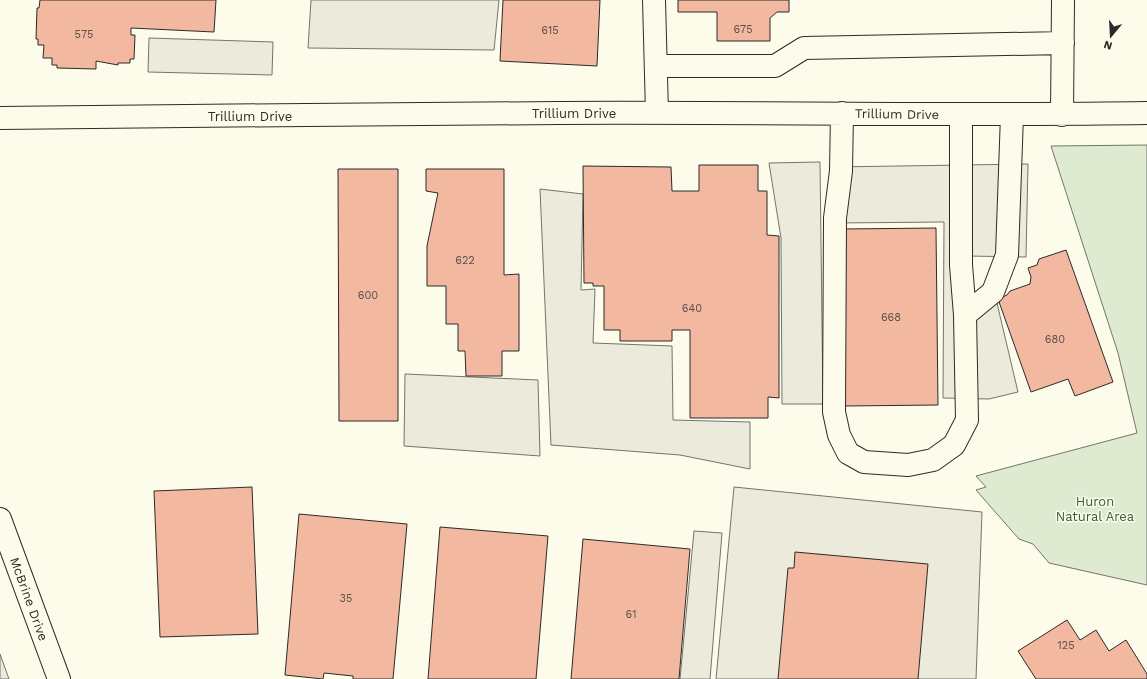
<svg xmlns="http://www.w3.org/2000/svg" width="1147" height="679" font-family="'Work Sans',sans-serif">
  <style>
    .green { fill: #deebd1; stroke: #74746e }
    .parking { fill: #eceadb; stroke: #74746e }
    .building { fill: #f2b8a0; stroke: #2b2b2b }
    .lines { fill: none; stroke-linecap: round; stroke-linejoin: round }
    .minor-casing { stroke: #2b2b2b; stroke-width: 24 }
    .minor { stroke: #fdfbea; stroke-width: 22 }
    .labels { text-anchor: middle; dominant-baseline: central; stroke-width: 3; stroke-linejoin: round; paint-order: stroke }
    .number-label { font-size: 11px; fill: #5d4e48 }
    .street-label { font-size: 13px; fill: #2b2b2b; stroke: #fdfbea }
    .park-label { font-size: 13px; fill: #34623c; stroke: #fdfbea }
  </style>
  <rect width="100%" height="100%" fill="#fdfbea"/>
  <path class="green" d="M1147,145V585L1049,563L1033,544L1019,539L976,490L986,487L976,476L1137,433L1118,353L1051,146Z"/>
  <path class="parking" d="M311,0H499L494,50L308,48Z
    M149,38L273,42L272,75L148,72Z
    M820,162L823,404H782L781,238L769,163Z
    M1028,164L1026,257L967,256L965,302L996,299L1018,392L989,399L943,398L944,222L837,223L834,167Z
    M540,189L583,194L581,290L595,289L593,343L672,346L673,420L750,422V469L680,455L551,445Z
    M405,374L538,380L540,456L404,446Z
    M734,487L982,512L976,679H716Z
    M694,531L722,533L710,679H680Z
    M0,654L9,679H0Z"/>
  <path class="building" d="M40,0H216L214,32L131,28V35H135L134,59H130V63H118V65L96,61V69L57,68V65H52V58H43L44,45H38V39H36L37,8H39Z
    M503,0H600L597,66L500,61Z
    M678,0H789V12H777L770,18V41H717V12H678Z
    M699,165H758V191H767V235L779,236V398L768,397V418H690V330H672V341H620V330H604V286H593V283H584L583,166L671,167L672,191H699Z
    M338,169H398V421H339Z
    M426,169H504V275L519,274V351H502V376H466L465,351H458V324H446V286H427V246L438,193L426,191Z
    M936,228L938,405L845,406L843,229Z
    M1066,250L1113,382L1075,396L1068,379L1031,392L998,299L1007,295L1010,291L1030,284L1031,277L1028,268L1037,265L1039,259Z
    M252,487L258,634L160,637L154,491Z
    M299,514L407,524L393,679H353V676L324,673L323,679L285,675Z
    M440,527L548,536L536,679H428Z
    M583,539L690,549L679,679H571Z
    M795,552L928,564L918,679H778L788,568H794Z
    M1067,620L1080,640L1096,630L1109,651L1126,640L1147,674V679H1036L1018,651Z"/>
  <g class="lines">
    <g class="minor-casing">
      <path id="minor" d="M654,0L657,113
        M656,66H775L804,48L1063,43
        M842,113L841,171L835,218L834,412L839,435L848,453L864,462L908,465L933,460L954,445L967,420L965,315L993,292L1007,255L1012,115
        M961,115V265L965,315
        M1062,115L1063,0
        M0,118C186,116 373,114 559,113C755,112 951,116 1147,113
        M0,519L59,679"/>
    </g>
    <use href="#minor" class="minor"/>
  </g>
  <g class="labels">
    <g class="number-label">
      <text x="743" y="29">675</text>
      <text x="550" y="30">615</text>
      <text x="84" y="34">575</text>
      <text x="465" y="260">622</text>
      <text x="368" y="295">600</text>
      <text x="692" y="308">640</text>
      <text x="891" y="317">668</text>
      <text x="1055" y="339">680</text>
      <text x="346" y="598">35</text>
      <text x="631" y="614">61</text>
      <text x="1066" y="645">125</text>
    </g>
    <g class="street-label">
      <text x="574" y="113">Trillium Drive</text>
      <text transform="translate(897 114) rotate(1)">Trillium Drive</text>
      <text x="250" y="116">Trillium Drive</text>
      <text transform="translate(29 599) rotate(70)">McBrine Drive</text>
    </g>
    <g class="park-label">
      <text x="1095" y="501">Huron<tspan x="1095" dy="15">Natural Area</tspan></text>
    </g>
  </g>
  <g transform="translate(1111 36) rotate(198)" stroke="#fdfbea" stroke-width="3" paint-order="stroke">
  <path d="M0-3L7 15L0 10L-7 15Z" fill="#2b2b2b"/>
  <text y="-6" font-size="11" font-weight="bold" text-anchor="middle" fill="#2b2b2b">N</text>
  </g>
</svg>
